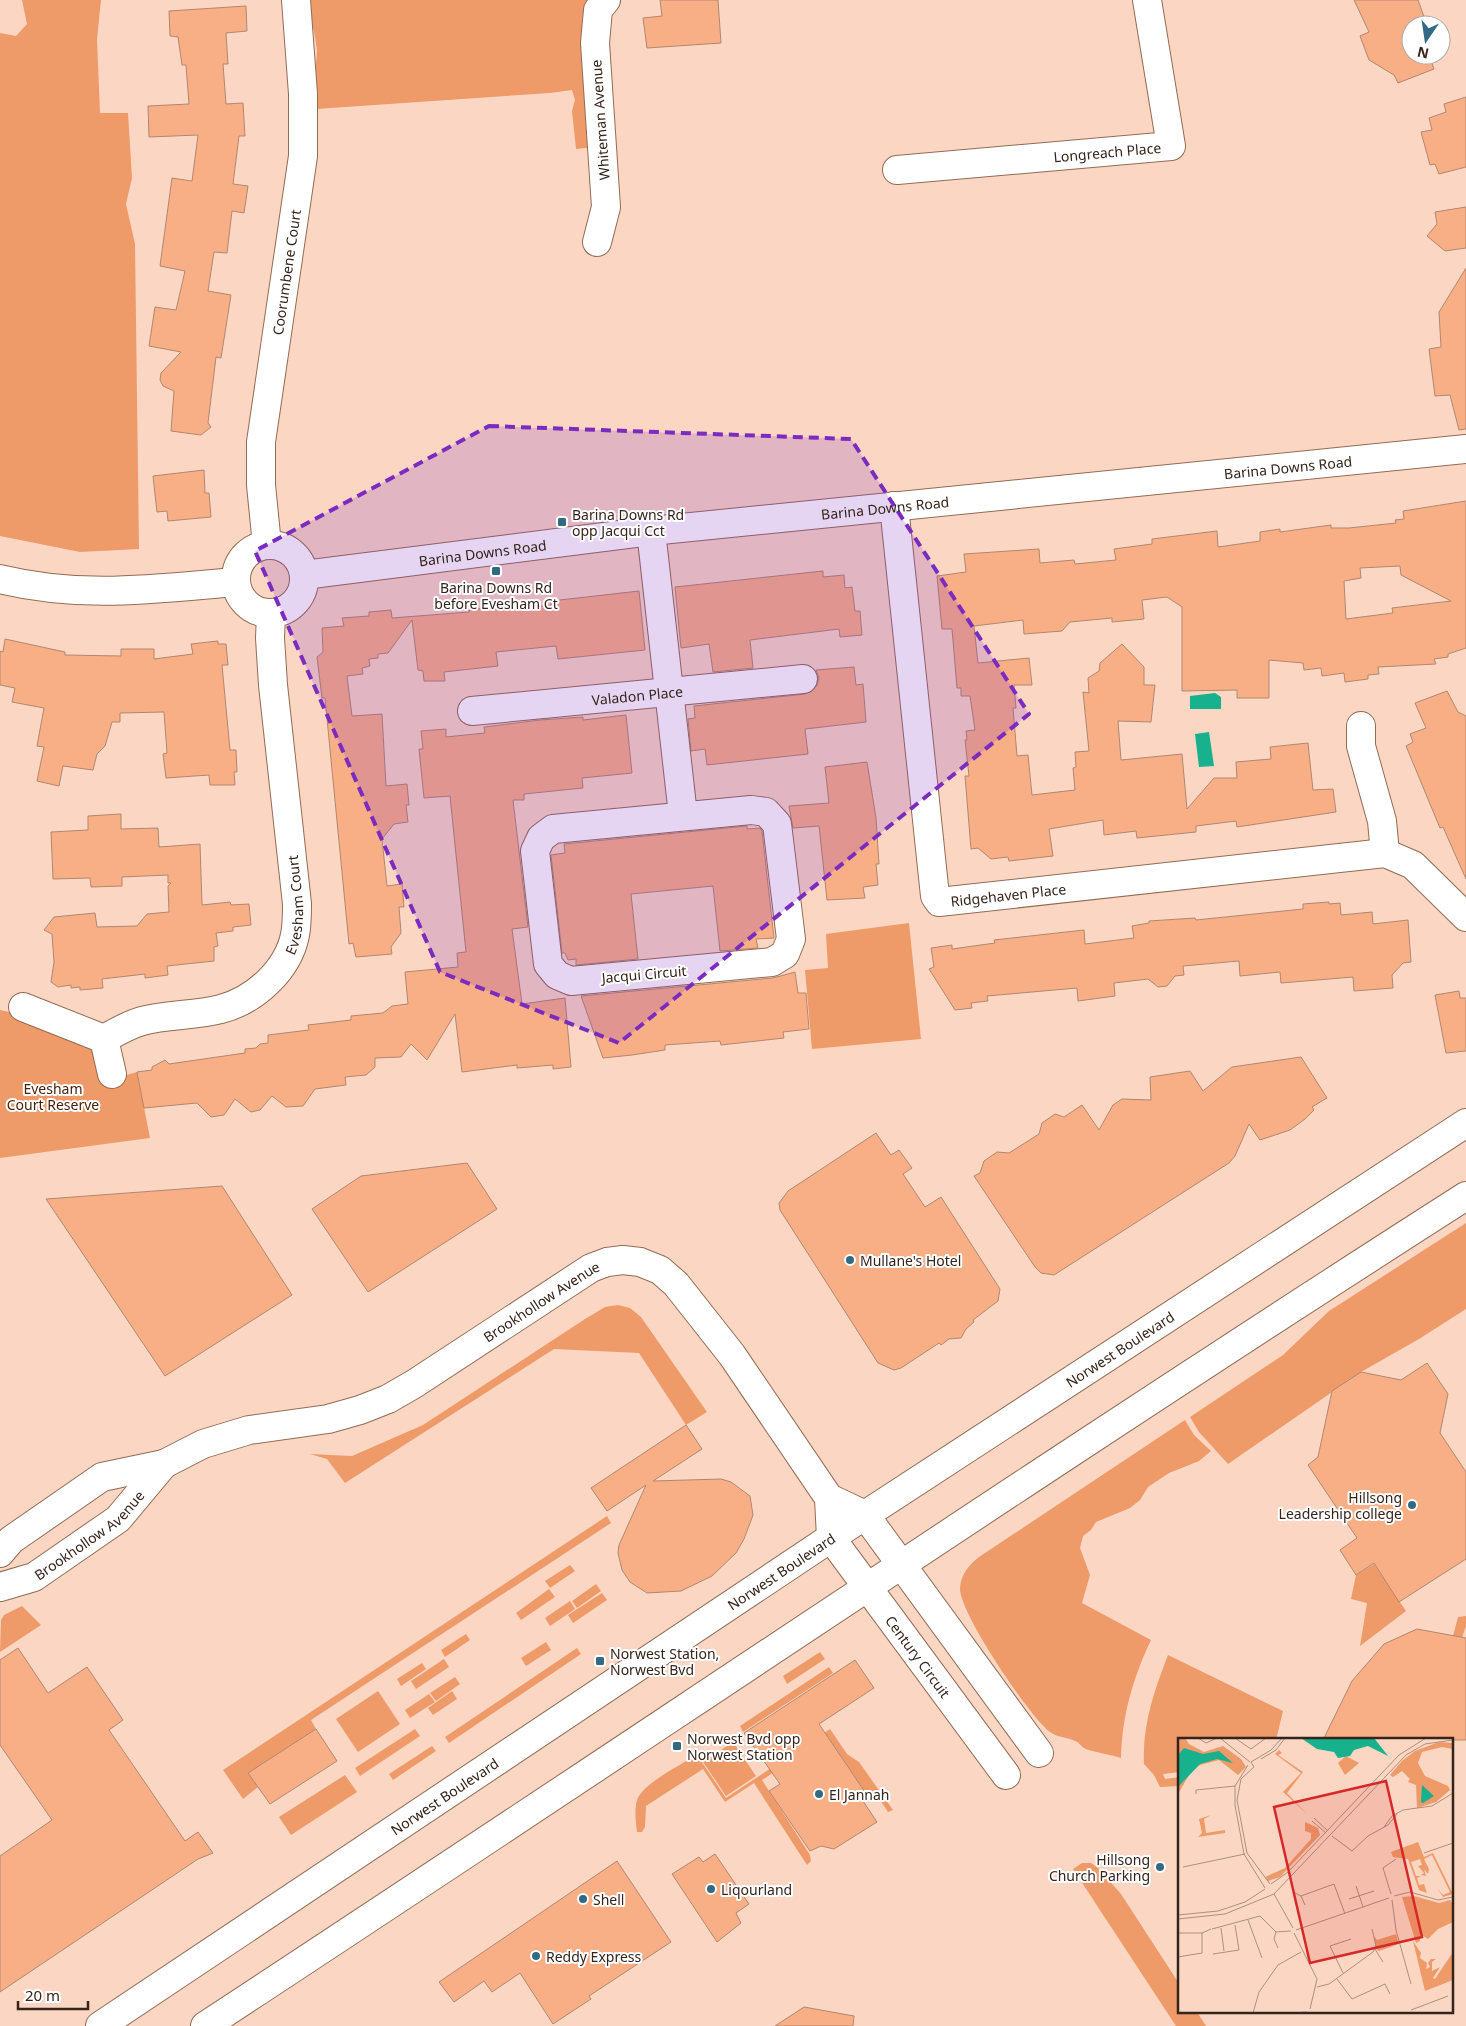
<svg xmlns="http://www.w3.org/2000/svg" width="1466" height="2026" font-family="'Noto Sans',sans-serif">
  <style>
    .green { fill: #ee9a69 }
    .water { fill: #17b18d }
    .building { fill: #f9af85; stroke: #b18770; fill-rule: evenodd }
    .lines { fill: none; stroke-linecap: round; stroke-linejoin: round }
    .minor-casing { stroke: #926b54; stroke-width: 30 }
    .tertiary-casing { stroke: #926b54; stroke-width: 30 }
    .primary-casing { stroke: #926b54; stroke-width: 30 }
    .minor { stroke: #fff; stroke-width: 28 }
    .tertiary { stroke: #fff; stroke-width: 28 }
    .primary { stroke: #fff; stroke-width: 28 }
    .marked { fill: #7b2cbf; fill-opacity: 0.2; stroke: #7b2cbf; stroke-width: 4; stroke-dasharray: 10 6; stroke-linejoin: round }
    .poi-dot { fill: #326a84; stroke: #fff; stroke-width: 2 }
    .labels { text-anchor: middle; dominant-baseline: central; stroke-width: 4; stroke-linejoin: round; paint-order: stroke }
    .street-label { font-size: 14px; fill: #35241b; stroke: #fff }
    .poi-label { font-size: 14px; fill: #35241b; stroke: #fff; text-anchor: start }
    .park-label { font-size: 14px; fill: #47240d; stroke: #fff }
    .inset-road { fill: none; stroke: #ac8f80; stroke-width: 1 }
    .view { fill: #d62828; fill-opacity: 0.15; stroke: #d62828; stroke-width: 2.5 }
    .inset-edge { fill: none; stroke: #35241b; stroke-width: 2.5 }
  </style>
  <rect width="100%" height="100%" fill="#fbd7c3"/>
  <path class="green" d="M22,0H101L97,39L100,113H128L132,178L126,204L135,244L139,549L80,552L0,536V33L16,36L27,24Z
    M308,0H595V147L576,149L572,111L575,100L572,90L550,93L316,109L315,76L317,50L314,31L307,12Z
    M909,923L921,1039L812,1049L805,970L828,968L826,934Z
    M0,1010L18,1014L96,1047L103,1082L137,1072L150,1138L0,1158Z
    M1466,1223V1309L1419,1339L1361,1372L1228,1464L1199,1432L1190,1417L1283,1355L1329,1311Z
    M618,1305L630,1308L641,1317L707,1412L686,1425L639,1353L554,1349L345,1483L327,1459L310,1454L352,1456L423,1425L585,1319L605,1307Z
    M1185,1420L1194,1435L1211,1451L1199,1461L1169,1473L1148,1487L1140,1500L1130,1508L1096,1522L1091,1530L1083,1536L1080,1548L1090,1575L1082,1603L1151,1640C1133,1678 1122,1715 1121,1758C1113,1755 1088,1751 1084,1748C1081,1746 1079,1742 1075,1741C1067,1737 1059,1738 1050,1732C1030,1717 959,1613 960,1588C961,1574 969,1565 979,1557Z
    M607,1516L611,1523L311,1720L316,1729L248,1773L258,1787L243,1799L223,1770Z
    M1374,1564L1406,1611L1360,1646L1367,1603L1351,1599L1356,1575Z
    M570,1565L575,1571L550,1588L545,1581Z
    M596,1584L601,1591L577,1608L572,1601Z
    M549,1589L555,1597L521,1620L516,1613Z
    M602,1593L607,1600L573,1623L568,1615Z
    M570,1601L575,1609L550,1626L545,1618Z
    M22,1606L41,1625L0,1652L1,1620L4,1615Z
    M1466,1616V1626L1462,1638L1453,1636L1458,1617Z
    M466,1634L470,1640L445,1657L441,1650Z
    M546,1642L551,1650L526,1666L521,1658Z
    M577,1648L581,1654L449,1743L445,1737Z
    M820,1652L825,1659L787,1684L783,1676Z
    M1168,1655L1283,1711L1276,1740H1180V1772L1163,1774L1165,1779L1180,1777V1786L1160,1787L1154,1775L1144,1764C1142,1726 1154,1691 1168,1655Z
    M444,1659L449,1667L416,1689L411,1681Z
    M422,1663L426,1669L401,1686L397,1679Z
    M829,1667L833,1673L743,1732L740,1726Z
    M455,1677L460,1684L436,1701L430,1693Z
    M378,1691L400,1724L358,1752L336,1719Z
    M452,1691L457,1699L433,1715L428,1708Z
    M429,1694L435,1702L410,1718L405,1710Z
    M415,1729L420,1736L360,1776L355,1768Z
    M830,1729L847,1754L859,1762L893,1810L888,1812L876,1794L869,1798L828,1737L762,1780L810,1855L811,1861L807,1865L754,1783L725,1802L703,1769L646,1806L645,1827L642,1832H637C636,1823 634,1810 637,1800C642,1784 682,1764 697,1755L726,1798Z
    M733,1742L756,1776L726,1796L703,1762Z
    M432,1746L436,1751L393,1780L389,1774Z
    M345,1775L357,1792L291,1835L279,1817Z
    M1082,1863H1091L1098,1868L1121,1894L1180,1985V2012H1197L1206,2026H1176L1073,1869Z"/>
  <path class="water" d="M1215,693L1221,697V709H1190V696Z
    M1209,732L1214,766L1199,767L1195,734Z"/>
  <path class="building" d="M660,0H718L721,43L647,48L643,18L662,16Z
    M1354,0H1418L1427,25H1411V55H1429L1434,69L1398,83L1394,75L1369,60L1360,36L1369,32Z
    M246,6L247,31L226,33L228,64H223L226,104L243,103L245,136H239L233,184L248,186L244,213L232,211L227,253L214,252L208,291L231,295L221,358L216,357L208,423L211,427L201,435L171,431L174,391L163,386L160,380L161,373L181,352L149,346L155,307L176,310L185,271L160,266L172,178L192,181L198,135L149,137L148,106L189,104L186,65H182L178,37L170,36L169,11Z
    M1466,97V167L1439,174L1435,164L1430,165L1421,132L1432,130L1429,118L1446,112L1444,104Z
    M1466,207V248L1445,251L1427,236L1437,224L1435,212Z
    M1466,268V429L1459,430L1450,395L1435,396L1429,349L1441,347L1439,312Z
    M204,470L205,493H209L211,517L168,521L167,511L157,512L153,476Z
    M1466,501V648L1448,654V657L1434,659L1436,664L1378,667L1379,674L1368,675V679L1345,682L1344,673L1322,676L1321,668L1304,670L1303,663L1269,660V698H1237V690L1182,691V607L1167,597L1142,600L1144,619L1112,622V618L1070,622L1062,631L1024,634L1023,620L974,626L978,663L1029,658L1032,685H1014L1016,708H1013L1017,756L1028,755L1032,795L1075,790L1073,768L1076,767L1075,752L1089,751L1083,692L1089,693L1088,678L1099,671L1100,663L1122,644L1144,667V685H1155L1151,722L1118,721L1121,760L1182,754L1187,809L1214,778H1237L1236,762L1271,759L1270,747L1308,743L1313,790L1333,789L1336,812L1237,827L1236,821L1196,826V832L1137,838L1136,831L1104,835L1103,820L1049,829L1053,856L1009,861L1008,857L991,859L978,848L971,849L965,776H969L965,740H967L966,731L975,730L970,696H961V688H957L952,629H942L937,576L966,572L964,554L1039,549L1040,563L1074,560L1075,564L1116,560L1114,549L1152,544V539L1217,531L1218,547L1260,541V532L1280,529V532L1331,525V528H1349L1396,523L1395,520L1404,519L1403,511ZM1400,566L1401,575L1451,601L1392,608L1393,613L1346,619L1344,581L1361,578L1360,568Z
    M823,571V577L844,575L845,588L852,587L855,611H860L862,635L840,637L839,629L750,640L753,668L713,672L709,644L681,648L675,587Z
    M639,591L645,650L558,659L556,646L496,652L498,666L444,672L445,681H424L423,671L418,670L412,620L388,653L378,654V658L369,659L370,666L362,668L363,674L347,676L352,716L382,714L386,786L407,784L409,805H406L408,822L394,824L382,839L387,886L402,884L404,907H399L401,933L391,947L392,954L356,957L353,943L349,944L325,698H322L317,657L323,652L322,628L344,626L342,618L369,616V612L391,610L392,618L469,612V610L509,605V610L551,605V601Z
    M5,639L65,652V655L121,656V649H154V659L193,654L191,644L218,641V644H226L228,665H222L230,750H236L237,772H234L235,785H210L209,775L166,778L163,754L167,753L164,712L120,713V722H112L105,746L97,754L93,770L63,766L59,786L37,781L44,747L37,746L44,708L12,702L15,688L0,685V651L3,652Z
    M854,667L856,685L863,684L866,722L805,729L808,754L707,765L705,749L691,751L688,719L695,718L694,706L805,694L812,691L817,685L819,678L816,670Z
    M1447,691L1458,712L1466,716V879L1443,827L1440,828L1406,746L1413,742L1410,734L1426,728L1415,703Z
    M626,715L632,773L582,778L583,788L524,794V800H513L528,927L512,929L522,1004L565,998L571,1067L553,1069V1065L517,1068V1065L462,1072L455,1014L427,1060L411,1044L401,1057L375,1058V1067L366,1075L345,1077L346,1085L315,1089L303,1106L286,1107L272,1096L260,1110L251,1112L235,1099L224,1115L211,1117L197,1103L144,1108L137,1072L152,1070V1067L165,1060L169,1064L245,1053V1049L256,1048L260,1044L268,1043V1035L309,1030L308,1025L351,1020V1016L383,1013L392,1006L408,1004L405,972L458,967L457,953L466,952L450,796L424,798L419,749H423L421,731L446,729V737L485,733L484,727L540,720L583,717V720Z
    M867,762L876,818L879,864H876L878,885L863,887L865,898L827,900L819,826L793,828L789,806L829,803L825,767Z
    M121,814V829L158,828L159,847L200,844L202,905L230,902L231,905L249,904L251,925L233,927V931L216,933L218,946L214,947V961L167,966L168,975L145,978V974L102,979L103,988L80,990V987L71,988V985L58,987L51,982L54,962L52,934L44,930L54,917L95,913L97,927L137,926L147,914L169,912L168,886L171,883H168V875L122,877V886L91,887L90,878L53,879L51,832L88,830V816Z
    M747,826V829L760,828L762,831L774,938L756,939L758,948L720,951L713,886L631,894L638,959L576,965V959L568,960L565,953H562L551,855L565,853L564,844Z
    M1329,902V904L1340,903L1341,915L1372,912L1373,924L1408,920L1411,962L1403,963L1392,975L1393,988L1354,991L1353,977L1281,983L1280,972L1240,976L1239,961L1183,966L1184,975L1175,976L1167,986L1158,987L1148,979L1114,983L1115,996L1078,1001L1077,988L987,996L988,1001L971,1003L972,1008L955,1010L929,969L934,967L931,948L952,945V949L995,943L994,940L1084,930L1085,944L1134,938L1132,926L1149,923V921L1195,918L1196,920L1303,909V904Z
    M795,972L798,993H806L809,1029L783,1032L784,1038L721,1045L720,1041L665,1045V1050L632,1055L603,1058L581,996L773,978Z
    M1459,991L1460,998H1466V1051L1446,1053L1435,995Z
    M1301,1057L1327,1098L1312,1107L1314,1110L1305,1119L1290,1130L1260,1140L1249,1124L1235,1156L1229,1163L1054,1275L1041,1273L1035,1267L974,1176L980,1173L984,1161L997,1152L1009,1153L1039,1134L1042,1123L1055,1114L1064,1117L1082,1105L1099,1130L1113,1105L1122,1099L1151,1100L1150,1077L1190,1071L1203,1091L1232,1067Z
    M876,1133L891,1155L899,1150L912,1168L903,1174L925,1207L941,1197L1000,1289L998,1301L973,1320L974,1322L966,1329L961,1338L949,1339L941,1345L939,1343L901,1368L894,1370L878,1363L780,1210L779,1203L788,1191Z
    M467,1163L497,1209L368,1292L312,1209L361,1176Z
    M222,1186L292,1295L165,1376L46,1199Z
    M1427,1363L1448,1394L1440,1433L1466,1472V1559L1399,1602L1374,1563L1356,1575L1340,1550L1357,1538L1308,1465L1318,1457L1332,1391L1361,1372L1401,1380Z
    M686,1425L702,1449L653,1481L721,1479L731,1482L750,1496L753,1515L744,1539L736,1553L712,1576L681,1591L647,1593L630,1582L622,1570L618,1553L619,1545L646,1485L607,1511L591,1488Z
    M1417,1629L1466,1638V1740H1323L1352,1681L1384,1644Z
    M18,1648L48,1693L87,1667L123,1720L109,1730L185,1841L198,1832L213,1853L198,1859L0,1992V1856L52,1820L0,1745V1660Z
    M855,1660L874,1688L819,1724L869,1798L863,1801L877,1822L834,1849L821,1846L810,1851L769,1791L780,1784L744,1733Z
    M316,1729L337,1761L270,1804L248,1773Z
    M715,1854L749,1904L736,1913L741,1923L717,1942L672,1874L699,1857L703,1862Z
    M617,1861L671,1942L589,1996L591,1999L553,2024L520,1973L492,1992L484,1981L454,2002L439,1982Z
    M804,2007L854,2016L853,2026H775Z"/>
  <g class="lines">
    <g class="minor-casing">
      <g id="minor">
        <path id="s1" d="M897,170L1171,146L1147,0"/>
        <path d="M597,242L606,207L595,43L598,10L606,0"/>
        <path id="s2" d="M894,506L935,896L939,902L1385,853L1413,865L1466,917"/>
        <path d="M651,531L683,815"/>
        <path id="s3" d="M267,545L261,485V442L303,156V94L296,0"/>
        <path id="s4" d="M472,711L803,679"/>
        <path d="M1361,726V746L1382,821L1385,853"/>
        <path d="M751,810L766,812L777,824L791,939L785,954L772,962L571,981L557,975L548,964L535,851L541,838L553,829Z"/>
        <path d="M23,1007L104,1039L112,1074"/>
        <path id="s5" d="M104,1039C116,1032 128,1025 142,1021C167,1014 195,1016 221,1009C255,1000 288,970 295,935C297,925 297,914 297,904L273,685L270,638L271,614"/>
        <path d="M829,1498L865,1515L1039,1753"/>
        <path id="s6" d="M0,1553L11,1540L102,1477L164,1464L203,1444L249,1430L328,1419L360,1410L388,1399L414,1384L591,1268L607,1262L623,1260L640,1262L660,1270L676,1284L732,1355L829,1498L831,1538L1006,1775"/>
        <path id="s7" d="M0,1587L34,1577L118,1519L164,1464"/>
      </g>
    </g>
    <g class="tertiary-casing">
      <g id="tertiary">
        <circle cx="270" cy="579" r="34"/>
        <path id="s8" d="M304,575L651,531L1466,449"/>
        <path d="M0,579C82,599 153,589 235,582"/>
      </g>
    </g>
    <g class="primary-casing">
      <g id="primary">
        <path id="s9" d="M100,2026L865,1515L1466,1123"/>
        <path d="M205,2026C626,1750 1042,1467 1466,1196"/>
      </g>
    </g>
    <use href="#minor" class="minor"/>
    <use href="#tertiary" class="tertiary"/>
    <use href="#primary" class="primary"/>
  </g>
  <path class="marked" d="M489,426L851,439L1029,714L619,1043L440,972L255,551Z"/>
  <g class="poi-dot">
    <rect x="557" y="517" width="10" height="10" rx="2.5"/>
    <rect x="491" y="566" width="10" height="10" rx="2.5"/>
    <circle cx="850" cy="1260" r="5"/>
    <circle cx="1412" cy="1505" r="5"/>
    <rect x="595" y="1656" width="10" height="10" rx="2.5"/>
    <rect x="672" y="1741" width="10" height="10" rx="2.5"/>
    <circle cx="819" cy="1794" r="5"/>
    <circle cx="1160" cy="1867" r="5"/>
    <circle cx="711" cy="1889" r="5"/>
    <circle cx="583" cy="1899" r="5"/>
    <circle cx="536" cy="1956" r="5"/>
  </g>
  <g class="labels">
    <g class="street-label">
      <text transform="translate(600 120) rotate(-94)">Whiteman Avenue</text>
      <text stroke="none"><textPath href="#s1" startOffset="211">Longreach Place</textPath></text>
      <text stroke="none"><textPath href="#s3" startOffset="275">Coorumbene Court</textPath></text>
      <text stroke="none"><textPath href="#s8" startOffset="990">Barina Downs Road</textPath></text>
      <text stroke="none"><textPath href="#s8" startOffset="585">Barina Downs Road</textPath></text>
      <text stroke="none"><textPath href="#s8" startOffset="180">Barina Downs Road</textPath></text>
      <text stroke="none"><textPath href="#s4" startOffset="166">Valadon Place</textPath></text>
      <text stroke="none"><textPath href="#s2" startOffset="469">Ridgehaven Place</textPath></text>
      <text stroke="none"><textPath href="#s5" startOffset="262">Evesham Court</textPath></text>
      <text transform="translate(644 974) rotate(-5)">Jacqui Circuit</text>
      <text stroke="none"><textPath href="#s6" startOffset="608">Brookhollow Avenue</textPath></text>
      <text stroke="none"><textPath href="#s9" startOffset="1224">Norwest Boulevard</textPath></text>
      <text stroke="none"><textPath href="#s7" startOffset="105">Brookhollow Avenue</textPath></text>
      <text stroke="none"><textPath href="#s9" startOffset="819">Norwest Boulevard</textPath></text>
      <text stroke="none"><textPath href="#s6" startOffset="1211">Century Circuit</textPath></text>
      <text stroke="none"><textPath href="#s9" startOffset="414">Norwest Boulevard</textPath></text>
    </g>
    <g class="poi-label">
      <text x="572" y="514">Barina Downs Rd<tspan x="572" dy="16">opp Jacqui Cct</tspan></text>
      <text x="496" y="587" text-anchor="middle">Barina Downs Rd<tspan x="496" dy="16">before Evesham Ct</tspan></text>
      <text x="860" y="1260">Mullane's Hotel</text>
      <text x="1402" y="1497" text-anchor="end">Hillsong<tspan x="1402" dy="16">Leadership college</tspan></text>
      <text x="610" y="1653">Norwest Station,<tspan x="610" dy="16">Norwest Bvd</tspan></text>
      <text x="687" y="1738">Norwest Bvd opp<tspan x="687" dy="16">Norwest Station</tspan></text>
      <text x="829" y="1794">El Jannah</text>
      <text x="1150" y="1859" text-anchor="end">Hillsong<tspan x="1150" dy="16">Church Parking</tspan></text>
      <text x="721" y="1889">Liqourland</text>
      <text x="593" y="1899">Shell</text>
      <text x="546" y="1956">Reddy Express</text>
    </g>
    <g class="park-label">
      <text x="53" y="1088">Evesham<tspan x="53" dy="16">Court Reserve</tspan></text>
    </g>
  </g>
  <g transform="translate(1178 1738)">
    <rect width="275" height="275" fill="#fbd7c3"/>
    <path d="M0,0H7L11,6L26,14L45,8L63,21L68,29L60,37L41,22L22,27L14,32L0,56ZM261,4L275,5V11L264,9L244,14L240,25L247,38L270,48L272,52L258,64L239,70L238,47L230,44L232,41L224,33L215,39L212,37L224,23L237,13ZM101,12L104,15L100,17L125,34L109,55L128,75L105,54L123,35L97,16ZM168,18L181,25L167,37L160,25ZM33,77L26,81L28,95L47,92V95L20,99L24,95L21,81ZM127,84L140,90L142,97L102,139L90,143L87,139L107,130L133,101V95L127,93ZM240,104L246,119L255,115L275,156L265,159L260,151L265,157L272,154L254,117L246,121L251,131L250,136L246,131L248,138L243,137L246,135L240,128L244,127L242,121L233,124L238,138H243L239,140L241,147L246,146L249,155L241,152L230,121L215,119L213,114ZM236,158L261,165L272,162L275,166V184L260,191L250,201L242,196V203L238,205L224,159ZM218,196L221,206L201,213L198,211L196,198L199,202ZM235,203L243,215L242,220L249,225L248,231L252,229L250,225L253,221H258L254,224V233L262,229L255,240L257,241L275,214V242L247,253Z" fill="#ee9a69"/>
    <path d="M196,0L210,18L190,8L176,12L172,18L160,20L156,14L139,11L123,0ZM6,10L25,16L41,13L55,25L39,21L22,26L0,49V17ZM244,47L256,58L245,65L243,64Z" fill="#17b18d"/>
    <path class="inset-road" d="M20,0L28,5L39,0M42,0L72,24M57,0L73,11L88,0M83,21L98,12L107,0M73,24L76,29L63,41L59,62L69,115L92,146M73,24L93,12L104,0M70,27L57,48V67L66,116L87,150M18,56V52L57,48M136,80L150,93M134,83L148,95M206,89L214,78L225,72L254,68L275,55M154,98L174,113L190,98L210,87L219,76M246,115L275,105M5,129L67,116M93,146L110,134L221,17L248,0M178,148L185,169M115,154L123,158L127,167M96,156L115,190M213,156L205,130L218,121M123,158L156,146L167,176M216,158L232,154L260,162L275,159M171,161L196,153M214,162L218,192L233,246M0,177L40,173L67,164L87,151M0,181L47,176L96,156L228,17L247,6L275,2M70,182L84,220M43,190L46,213M34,191L82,178L98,194L113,193M118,192L211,160M98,194L96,201L100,210M0,195H24L33,191M116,195L139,241L132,271M197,211L205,224M35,216L61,212L57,187M0,219L24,215V195M165,235L152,208L173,201M159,241L174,261L207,246L212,256M139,249L151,246L195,214L198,208L194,191M233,272L270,258M75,275L81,254L100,227L123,214M114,275L129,274"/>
    <path class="view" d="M208,43L244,199L132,225L96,69Z"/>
    <rect width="275" height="275" class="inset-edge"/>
  </g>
  <g transform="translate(1426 40) rotate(193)"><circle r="24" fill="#ffffff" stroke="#aea7a4"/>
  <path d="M0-4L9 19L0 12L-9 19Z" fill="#326a84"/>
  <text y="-8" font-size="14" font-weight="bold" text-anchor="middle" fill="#35241b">N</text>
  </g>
  <path d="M18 2001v8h70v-8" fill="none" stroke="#35241b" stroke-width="2.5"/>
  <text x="25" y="2001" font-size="15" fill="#35241b" stroke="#ffffff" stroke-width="4" paint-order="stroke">20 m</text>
</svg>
